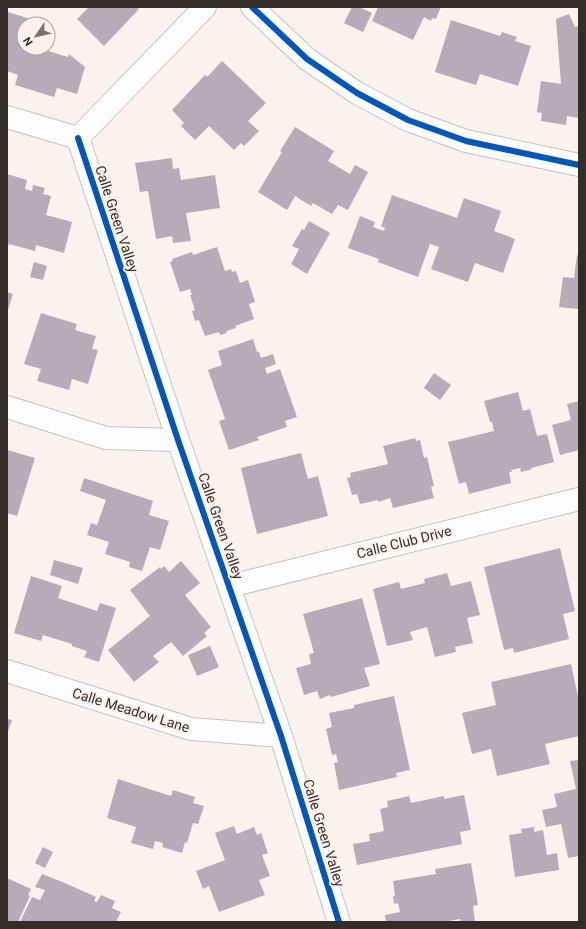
<svg xmlns="http://www.w3.org/2000/svg" width="586" height="929" font-family="Roboto,sans-serif">
  <style>
    .building { fill: #b6acb8 }
    .lines { fill: none; stroke-linecap: round; stroke-linejoin: round }
    .minor-casing { stroke: #c7c1bf; stroke-width: 24 }
    .minor { stroke: #fefdfd; stroke-width: 22 }
    .cycleway-casing { stroke: #fef1eb; stroke-width: 8 }
    .cycleway { stroke: #0057b8; stroke-width: 6 }
    .labels { text-anchor: middle; dominant-baseline: central; stroke-width: 4; stroke-linejoin: round; paint-order: stroke }
    .street-label { font-size: 14px; fill: #342e2b; stroke: #fef1eb }
  </style>
  <rect width="100%" height="100%" fill="#faf2ef"/>
  <path class="building" d="M89,7H137L139,9L104,46L77,19Z
    M352,7H359L372,13L363,32L344,23Z
    M378,7H441L436,19L432,18L431,21L424,17L413,40L372,21Z
    M8,12L37,21V24H24V48H39L68,57L69,54L85,67L77,94L57,88L54,97L15,85L18,75L7,71V17Z
    M569,14L575,27L578,26L579,29V118L567,116L566,125L541,121L542,113L537,112L541,81L561,84L556,19Z
    M451,20L500,36L502,32L517,37L515,41L531,46L518,86L480,74L476,85L435,72Z
    M222,61L266,103L248,121L259,131L244,146L241,143L234,150L209,126L195,140L181,126L184,123L172,110L205,75L207,77Z
    M295,127L334,151L328,161L350,174L355,165L368,172L348,210L338,205L332,214L313,203L311,206L295,196L287,210L258,192L282,152L280,151Z
    M172,158L173,169L179,168L181,180L215,175L220,208L186,213L191,241L173,243L172,236L156,239L148,191L140,192L135,163Z
    M7,174L27,180L25,189L32,191L33,185L45,188L43,194L51,196L46,215L72,222L64,253L36,245L35,251L9,244L7,249Z
    M392,195L457,218L464,198L501,211L494,231L515,239L503,273L475,263L468,282L431,269L439,247L430,244L418,277L378,262L379,259L348,248L360,216L375,222L373,227L384,231L385,228L381,226Z
    M309,221L330,233L307,274L291,264L299,249L292,246L302,229L304,230Z
    M217,247L225,271L231,269L232,272L236,271L240,283L248,280L255,302L249,304L254,319L235,326L236,328L226,331L227,333L220,335L219,332L205,336L199,320L195,321L192,311L195,310L190,295H192L190,289L180,292L170,262L173,261L172,259L192,252L193,255Z
    M577,255L579,256V298L578,309L559,307L563,277L574,278Z
    M34,262L47,266L43,280L30,277Z
    M7,292L13,294L7,313Z
    M41,313L77,324L75,330L96,336L92,349L98,350L88,384L72,379L69,390L37,381L41,369L24,364Z
    M253,339L257,352H259L261,358L273,354L276,364L265,368L267,374L280,369L297,417L285,421L287,427L257,437L259,440L229,450L219,421L225,419L208,370L222,365L218,351Z
    M434,373L451,385L440,400L424,388Z
    M518,392L523,411L530,409L537,436L547,434L554,462L531,468L532,469L521,472L520,468L511,470L512,472H509L511,483L469,494L466,482L459,484L448,442L494,431L492,422H490L484,401Z
    M579,401V450L560,455L552,425L571,420L567,404Z
    M415,438L416,441L420,440L424,458L427,457L434,486L431,487L434,498L393,508L390,498L378,502V500L360,504L357,494L352,495L347,478L351,477L350,473L388,464L383,446Z
    M7,450L35,458L17,516L7,513Z
    M301,453L308,479L318,476L328,516L257,534L241,468Z
    M84,478L153,501L149,515L169,521L160,550L150,547L142,571L129,567L130,562L105,554L109,542L87,535L91,523L97,525L106,500L80,491Z
    M560,548L575,611L563,614L569,639L514,653L513,648L504,650L484,567Z
    M54,560L83,568L78,584L50,575Z
    M181,561L200,583L185,595L211,627L204,633L207,636L183,656L171,642L153,656L159,662L134,682L108,650L150,616L130,590L160,567L161,569L164,566L169,572Z
    M447,573L451,586L471,581L480,615L467,618L473,643L455,647L456,652L435,657L427,627L410,632L413,640L387,646L373,589L399,582L401,589L425,583L424,579Z
    M31,576L62,586L58,598L97,611L100,603L116,608L99,662L84,657L87,651L72,646V644L43,635L41,641L14,633Z
    M362,598L380,664L364,668L370,686L331,697L330,695L320,699L317,691L304,695L296,668L311,664L309,654L314,653L303,614Z
    M210,646L219,667L197,676L188,655Z
    M571,664L579,701V736L545,744L550,764L497,776L491,749L472,754L462,713L496,705L491,682Z
    M394,696L410,770L396,773L397,777L339,790L334,763L338,762L336,754L332,755L326,729L332,727L329,713L354,708V705Z
    M7,719L12,720L7,734Z
    M579,760V856L568,858L561,824L546,827L542,810L557,807L554,794L576,789L570,761Z
    M118,779L171,796L173,790L195,797L193,803L204,806L198,824L193,823L187,843L185,842L182,853L162,847L163,843L155,841L153,849L131,843L136,827L107,818Z
    M464,795L471,830L460,832L462,844L357,865L353,844L370,841L369,834L384,831L380,809L388,807L387,801L409,796L411,803L444,796V799Z
    M234,826L237,834L254,827L257,835L261,833L268,853L262,855L270,876L259,880L265,895L219,912L209,886L203,889L196,871L225,860L215,833Z
    M534,827V832L543,830L547,855L557,853L559,870L515,877L509,835L522,833L521,829Z
    M43,847L53,852L45,868L35,863Z
    M471,863L478,905L473,906L475,922H461L460,919L443,922H386L385,915L400,912L398,903L394,904L393,896H395L393,881L436,874L435,869Z
    M42,874L65,883L96,897L94,901L97,902L101,895L115,901L112,908L121,912L116,922H20L32,897L40,900L45,890L35,887Z
    M7,878L31,889L28,895L30,896L18,922H7Z"/>
  <g class="lines">
    <g class="minor-casing">
      <path id="minor" d="M252,7L307,59L357,93L408,120L466,141L579,165
        M7,117L78,138
        M78,138L178,440L281,736L339,922
        M78,138L205,7
        M7,407L106,438L178,440
        M230,586L579,499
        M7,671L191,729L281,736"/>
    </g>
    <use href="#minor" class="minor"/>
    <g class="cycleway-casing">
      <path id="cycleway" d="M252,7L307,59L357,93L408,120L466,141L579,165
        M78,138L178,440L281,736L339,922"/>
    </g>
    <use href="#cycleway" class="cycleway"/>
  </g>
  <g class="labels">
    <g class="street-label">
      <text transform="translate(117 219) rotate(72)">Calle Green Valley</text>
      <text transform="translate(221 526) rotate(71)">Calle Green Valley</text>
      <text transform="translate(404 542) rotate(-14)">Calle Club Drive</text>
      <text transform="translate(131 710) rotate(17)">Calle Meadow Lane</text>
      <text transform="translate(324 833) rotate(73)">Calle Green Valley</text>
    </g>
  </g>
  <rect width="586" height="929" fill="none" stroke="#342e2b" stroke-width="16"/>
  <g transform="translate(36 36) rotate(236)"><circle r="19" fill="#fef1eb" stroke="#ada39e"/>
  <path d="M0-3L7 15L0 10L-7 15Z" fill="#797370"/>
  <text y="-6" font-size="11" font-weight="bold" text-anchor="middle" fill="#342e2b">N</text>
  </g>
</svg>
